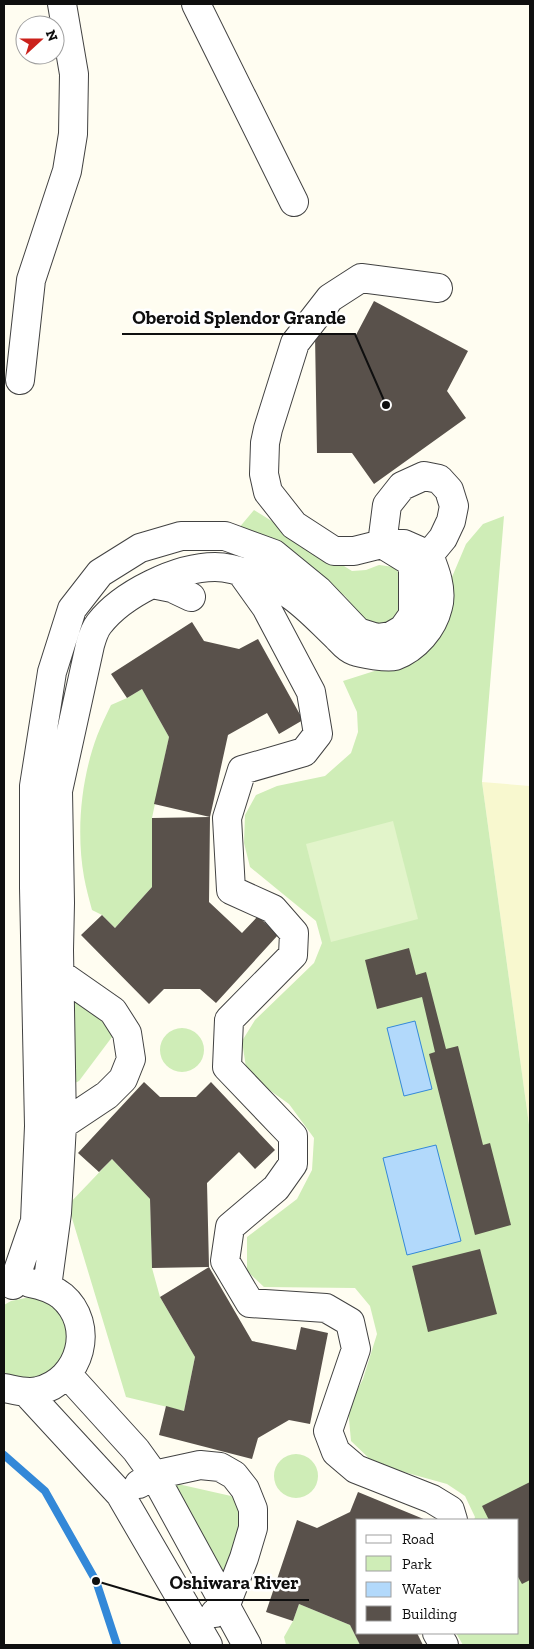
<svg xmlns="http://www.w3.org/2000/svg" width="534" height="1649" font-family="'Zilla Slab',serif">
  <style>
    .farmland { fill: #f8f8cf }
    .green { fill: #cfedb7 }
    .pitch { fill: #e2f4ca }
    .water { fill: #b2d9fb; stroke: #3388d8 }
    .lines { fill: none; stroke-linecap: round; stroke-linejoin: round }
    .stream { stroke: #3388d8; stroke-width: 8 }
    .building { fill: #59514b }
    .minor-casing { stroke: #424242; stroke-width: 30 }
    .minor { stroke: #fff; stroke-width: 28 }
    .leader { fill: none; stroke: #0f0f0f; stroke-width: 2 }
    .callout-dot { fill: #0f0f0f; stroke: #fff; stroke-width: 2 }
    .callout-label { font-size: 19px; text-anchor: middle; font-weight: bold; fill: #0f0f0f; stroke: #fff; stroke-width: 5; stroke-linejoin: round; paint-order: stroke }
  </style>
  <rect width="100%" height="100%" fill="#fffdf1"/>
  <path class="farmland" d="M482,782L530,786V1132Z"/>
  <path class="green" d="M254,510L352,571L366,570L379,565L394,567L404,579L402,613L389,625H377L362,618L345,596L238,529Z
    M504,516L482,782L530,1132V1645H463L456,1633H518V1520H474L475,1517L465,1496L447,1484L375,1464L351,1441L348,1408L363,1379L377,1334L370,1306L355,1288L264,1287L247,1271V1237L297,1199L312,1170L314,1138L289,1104L247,1074L242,1041L255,1020L314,963L322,943L316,921L250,867L244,843L245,815L256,795L277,786L325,776L351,753L358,732L357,712L343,681L409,660L443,610L452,577L466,544L483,524Z
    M142,689L169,737L152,818V887L115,928L102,915L92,910C89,899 86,888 84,877C76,831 81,779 97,736C101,726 106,715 111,705L127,698Z
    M64,990L118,1029L79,1081L67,1087Z
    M160 1050a22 22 0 1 1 44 0a22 22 0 1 1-44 0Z
    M112,1159L150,1199L152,1268L160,1297L195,1357L184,1411L126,1397L68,1205Z
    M30,1297L46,1302L58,1311L66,1322L69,1340L60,1366L34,1381L16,1379L4,1372V1305L11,1301Z
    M274 1476a22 22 0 1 1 44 0a22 22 0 1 1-44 0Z
    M169,1482L231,1496L239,1501L244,1524L225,1579Z
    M299,1604L350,1625L360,1645H286L284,1637L293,1621Z"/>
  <path class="pitch" d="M393,821L418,919L331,942L306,844Z"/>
  <path class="water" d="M415,1021L432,1089L404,1096L387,1028Z
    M436,1145L461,1241L407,1255L383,1158Z"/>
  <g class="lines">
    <path class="stream" d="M4,1455L45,1491L96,1581L117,1645"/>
  </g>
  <path class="building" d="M374,301L468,351L447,391L466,418L374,484L352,453H317L315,335H356Z
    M192,622L204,641L239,649L258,639L303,720L279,734L267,713L228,735L210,817L154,804L169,737L142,689L127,698L111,674Z
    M210,817L209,902L242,933L258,916L278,935L216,1003L200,989H164L149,1004L81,935L102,915L115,928L152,887V818Z
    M409,948L416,975L426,972L446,1049L458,1046L483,1145L490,1143L511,1225L475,1235L429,1054L435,1052L422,997L377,1009L365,960Z
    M144,1082L160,1097H196L211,1082L275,1150L255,1169L239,1152L207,1183L209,1267L252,1341L296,1350L301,1327L328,1333L310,1424L289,1420L258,1438L252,1459L159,1435L166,1406L184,1411L195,1357L160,1297L209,1267L152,1268L150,1199L112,1159L99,1172L78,1153Z
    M480,1249L497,1314L428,1332L412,1266Z
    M530,1482V1580L522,1584L518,1577V1520H489L482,1506Z
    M358,1492L426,1520H358V1633H417L423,1645H360L350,1625L299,1604L293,1621L266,1612L297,1520L317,1528L350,1512Z"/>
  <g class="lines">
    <g class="minor-casing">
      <path id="minor" d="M196,4L294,202
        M20,380L31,280L67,171L73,134L74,74L62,4
        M382,544L387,505L402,486L424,476L439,479L449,490L454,506L451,521L443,538L429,555
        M241,572L266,607L311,692L318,734L304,752L242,770L227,818L231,890L273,909L294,933L293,955L229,1020L227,1067L293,1136V1164L276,1188L230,1227L225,1261L250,1303L326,1308L350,1322L356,1349L328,1431L336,1452L356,1469L432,1499L450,1510L453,1520
        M152,584L172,588L191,597
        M46,1126L62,1125L107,1095L123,1079L131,1059L127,1033L113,1011L60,974L47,973
        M13,1285L35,1221L39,1126L34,888V786L52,672L72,609L100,573L140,548L181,536H225L274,554L318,590L358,632L377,638L391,636L403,629L413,615V563L387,547
        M47,1287L57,1213L62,1125L59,950L60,903L58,791L90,645C92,638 95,629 99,624C122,594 177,567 215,567C237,567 270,581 289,594C307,606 321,622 337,637C341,641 347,649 354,651C362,654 387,658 395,656C416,648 433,628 438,607C443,590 435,570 429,555L404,544H382L354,551H334L294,525L268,492L264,474L265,443L268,429L295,343L330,298L361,278L438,288
        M67,1374L136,1450L154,1475L247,1645
        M4,1388C15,1390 27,1394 38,1391C81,1381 96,1325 62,1296C53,1289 41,1285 30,1283
        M26,1392L120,1494L208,1645
        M139,1484L154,1475L200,1465L220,1467L234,1475L245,1489L253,1509V1528L244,1558L225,1607L215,1613
        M437,1633L444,1645"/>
    </g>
    <use href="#minor" class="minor"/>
  </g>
  <path class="leader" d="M386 405L355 334H122M96 1581L160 1600H309"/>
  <g class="callout-dot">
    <circle cx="386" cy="405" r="5"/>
    <circle cx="96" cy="1581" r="5"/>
  </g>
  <g class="callout-label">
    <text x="239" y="324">Oberoid Splendor Grande</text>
    <text x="234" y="1589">Oshiwara River</text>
  </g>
  <rect width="534" height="1649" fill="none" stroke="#0f0f0f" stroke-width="10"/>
  <rect x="356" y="1519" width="162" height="115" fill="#ffffff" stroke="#9f9f9f"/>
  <rect x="366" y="1535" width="25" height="8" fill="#ffffff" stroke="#9f9f9f"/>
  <text x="402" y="1544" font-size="15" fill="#0f0f0f">Road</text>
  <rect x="366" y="1556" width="25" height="15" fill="#cfedb7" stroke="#9f9f9f"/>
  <text x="402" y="1569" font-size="15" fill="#0f0f0f">Park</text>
  <rect x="366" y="1582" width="25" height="15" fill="#b2d9fb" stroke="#9f9f9f"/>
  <text x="402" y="1594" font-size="15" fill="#0f0f0f">Water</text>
  <rect x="366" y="1606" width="25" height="15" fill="#59514b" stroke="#9f9f9f"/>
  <text x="402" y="1619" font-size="15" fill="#0f0f0f">Building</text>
  <g transform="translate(40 40) rotate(69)"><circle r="24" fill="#ffffff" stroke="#9f9f9f"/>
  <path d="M0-4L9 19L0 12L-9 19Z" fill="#cb211b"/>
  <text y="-8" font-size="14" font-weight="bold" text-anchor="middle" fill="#0f0f0f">N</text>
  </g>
</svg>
